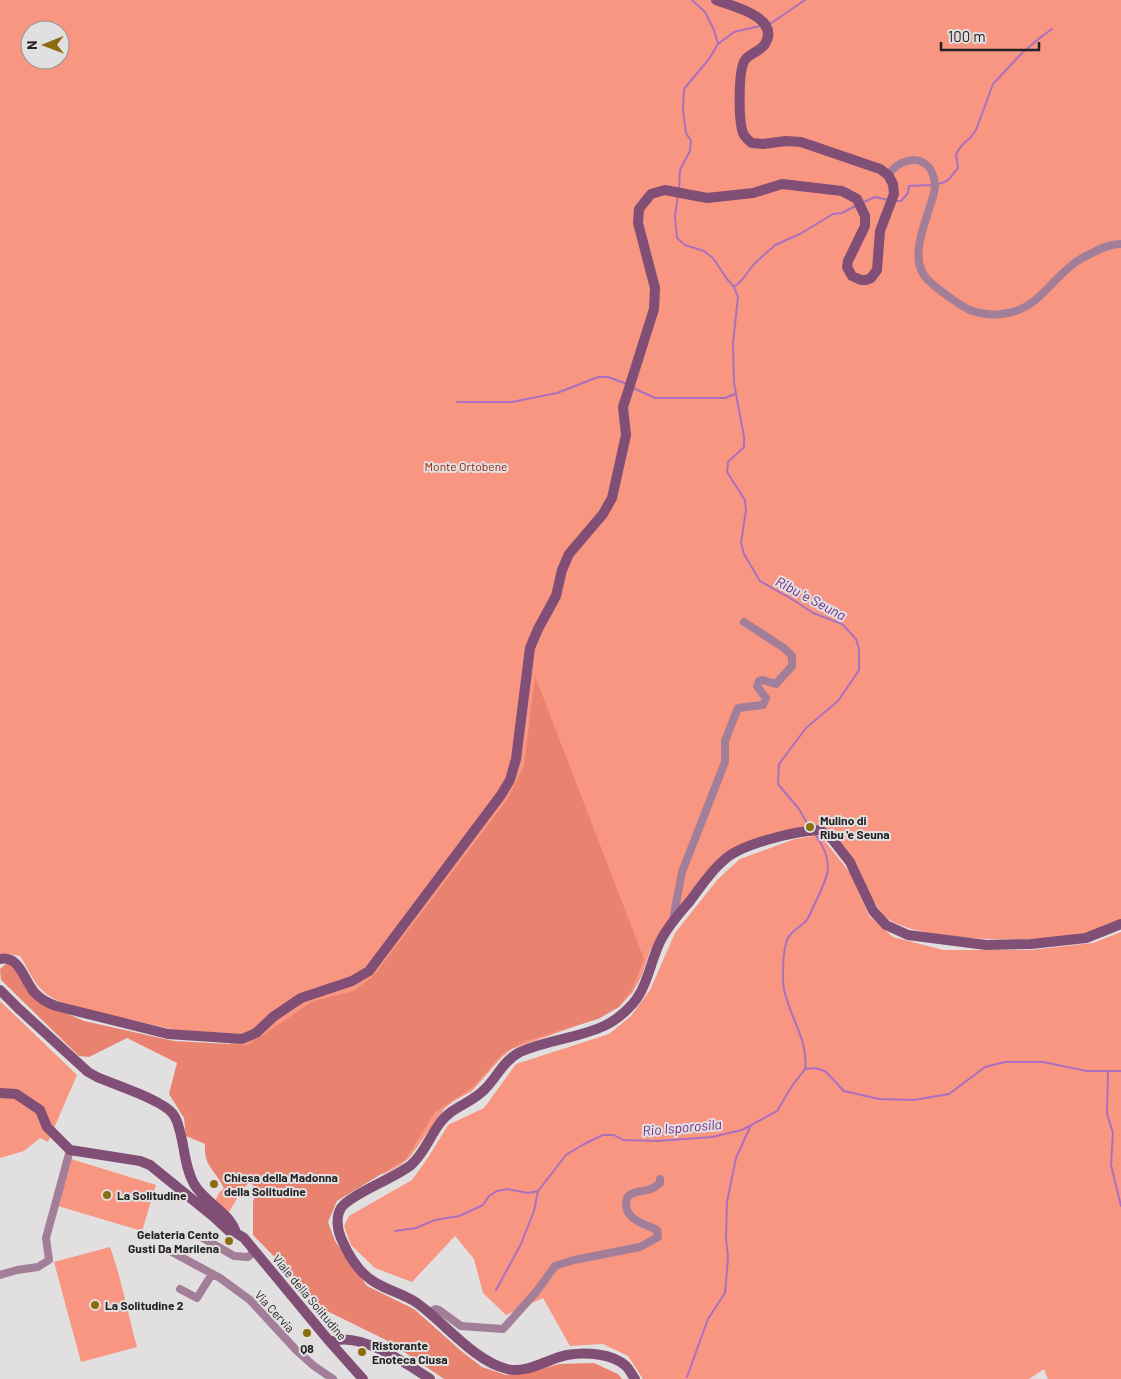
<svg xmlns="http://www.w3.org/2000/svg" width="1121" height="1379" font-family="Barlow,sans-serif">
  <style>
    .green { fill: #f89682; fill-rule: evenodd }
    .forest { fill: #e9836f }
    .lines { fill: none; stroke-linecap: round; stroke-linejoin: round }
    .stream { stroke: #aa70bf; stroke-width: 2 }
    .street { stroke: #a27e98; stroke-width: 8 }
    .secondary { stroke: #814e76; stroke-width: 10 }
    .poi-dot { fill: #8b6d0e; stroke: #e2dfe0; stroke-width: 2 }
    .labels { text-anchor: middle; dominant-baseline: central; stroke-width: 4; stroke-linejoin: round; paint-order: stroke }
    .park-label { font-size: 12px; fill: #941b06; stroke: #e2dfe0 }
    .poi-label { font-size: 12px; font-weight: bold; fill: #242324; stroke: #e2dfe0; text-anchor: start }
    .street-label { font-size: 12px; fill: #242324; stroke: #e2dfe0 }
    .water-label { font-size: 14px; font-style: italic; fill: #722b8a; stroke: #e2dfe0 }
  </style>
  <rect width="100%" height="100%" fill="#e2dfe0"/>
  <path class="green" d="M0,0H1121V920C1107,926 1093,932 1077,935C1037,942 911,944 882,914L827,830L749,842L676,913L650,951L642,975L633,992L620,1006L601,1017L512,1049L502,1057L472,1091L454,1101L445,1108L410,1157L401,1165L384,1174L346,1161L251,1181L242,1190L229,1212L215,1201L219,1193L227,1185L243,1072L230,1042C188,1032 145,1024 103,1013C83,1008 59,1006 43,991C33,982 28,968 20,956L8,954L0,956ZM30,30H60V60H30Z
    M820,835L851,874L869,916L893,937L943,950H1030L1093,943L1121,932V1379H1048L1044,1369L1029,1379H643L628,1356L603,1344L570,1346L543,1298L506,1315L483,1293L474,1259L455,1236L412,1282L375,1268L351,1245L344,1226L349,1216L412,1180L429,1156L448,1125L484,1108L516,1064L609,1034L631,1016L650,990L675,933L718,879L740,859L795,839Z
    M0,1001L77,1075L48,1142L40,1138L24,1151L0,1158Z
    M71,1159L156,1185L142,1231L58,1206Z
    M110,1247C121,1277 128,1315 137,1347L81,1362L54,1262Z"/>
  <path class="forest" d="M535,676L644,959L632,990L619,1007L598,1019L526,1041L503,1053L473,1087L435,1112L406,1159L337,1201L328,1222L335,1241L367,1286L414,1309L460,1350L482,1367L506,1375L527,1373L559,1364L594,1363L618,1374L622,1379H444L388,1341L321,1308L304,1287L253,1235V1201L258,1189L249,1182L228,1199C224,1194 225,1189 222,1184C212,1167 204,1165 205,1144L186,1136L184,1118L169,1094L177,1063L127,1038L89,1057L79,1056L1,980L0,969L9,961L36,1000L84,1021L174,1041L248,1045L313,1001L354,991L375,974L507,800L524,766Z"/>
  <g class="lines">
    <path class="stream" d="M770,24L805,0
      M718,44L734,32L760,26
      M937,184C950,182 950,177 958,168L956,154L962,145L970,138L976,130L993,84L1022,53L1041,37L1052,29
      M679,188L680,170L690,151L691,141L686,133L683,110L684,89L709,59L718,44L714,30L705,12L692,0
      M678,195L675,216L677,238L685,245L704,251L713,258L727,279L734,287L738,297L733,343L734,383L744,437V447L728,462L727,472L745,500L746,510L741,543L744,554L760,581L795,601L813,613L842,624L856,639L859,649V670L853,679L838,701L806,728L779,764L778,784L799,809L810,828
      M895,201H901L908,193L909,186L932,185
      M864,202L875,197L888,200
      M734,287L741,281L754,264L775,245L800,234L833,214L842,213L857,205
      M633,388L655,398H725L735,394
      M457,402H512L557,393L598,377H608L627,384
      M805,1069C809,1041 789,1016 784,989C782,979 783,954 786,943C788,933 799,928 806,921C810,916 813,907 816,901C830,873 834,861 815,834
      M1108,1071L1107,1114L1113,1133L1111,1165L1121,1206
      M395,1231L416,1228L435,1220L459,1216L483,1205L489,1196L497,1191L507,1189L528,1193L538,1191
      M496,1290L521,1244L534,1211L538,1191L566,1155L584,1144L603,1135H614L623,1140L657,1141L712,1137L742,1130L777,1111L792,1086L805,1069L815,1068L825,1071L844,1091L879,1099L914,1100L949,1094L985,1067L1005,1062H1043L1087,1071H1121
      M687,1377L708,1319L725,1293L728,1258L726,1238L727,1202L736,1158L750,1127"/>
    <path class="street" d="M888,175C903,154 932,153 935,185C935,191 933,197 931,203C924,227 907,262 930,282C938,289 960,306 970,310C991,318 1017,315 1034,301C1049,289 1060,273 1076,262C1081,258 1087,256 1092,253C1102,248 1110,244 1121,244
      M673,920L682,872L725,762V741L738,708L763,705L766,698L757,686L759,681L763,680L776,684L792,666V656L784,648L744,622
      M203,1238L234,1256L248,1257L255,1251
      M170,1251L220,1278L250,1300L297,1351L314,1366L333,1379
      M0,1275L17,1270L38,1267L49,1260L46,1238L70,1150
      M180,1289L197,1298L212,1274
      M429,1312L436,1309L439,1310L461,1326L503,1329L536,1292L555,1266L574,1260L640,1247L658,1237L657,1230C645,1224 626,1220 626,1204C626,1200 627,1196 631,1194C641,1189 649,1193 660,1183V1179"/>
    <path class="secondary" d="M0,959C20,955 24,981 35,993C41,1000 48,1003 56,1006L168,1034L242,1039L256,1033L273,1017L301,998L352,981L369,971L501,795L510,780L516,759L530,648L538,629L556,596L562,570L569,554L603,514L612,498L626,435L623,407L654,309L655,288L638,223L639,209L651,194L665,190L707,198L753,193L782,184L842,191L857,199L865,216V226L848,261L847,267L852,276L861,280H866L871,278L877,270L880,231L894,194L893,184L888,175L880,169L801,142L786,141L763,144L752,143C749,141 746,138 744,135C738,124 738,70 745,60C750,53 760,52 765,44C781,17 732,6 716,0
      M0,990L19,1009L88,1072L97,1077C115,1085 163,1100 173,1114C176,1118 178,1124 179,1128C185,1147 184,1166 194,1184C205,1203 230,1212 236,1233
      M0,1093L16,1094L40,1110L47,1127L70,1150L140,1161L150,1165L214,1217L230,1232L236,1233L244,1238L330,1342L363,1379
      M330,1342C358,1330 406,1363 430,1379
      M635,1379C632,1375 630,1370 626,1366C612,1353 585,1352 567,1355C547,1359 528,1374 507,1369C474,1361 445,1323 417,1303C403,1293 384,1290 370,1279C357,1270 347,1252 341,1238C337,1229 336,1216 341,1208C349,1195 395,1178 411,1165C424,1154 430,1136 440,1123C452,1106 471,1104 485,1089C497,1077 504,1060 520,1052C547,1040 578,1038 604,1026C617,1020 632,1007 639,995C648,981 652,958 660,942C667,927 679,914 690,901C700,888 710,872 723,861C740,844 795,831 820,830L832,839L850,862L873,911L886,925L908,935L986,945L1031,944L1086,938L1121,924"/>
  </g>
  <g class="poi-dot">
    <circle cx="810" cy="827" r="5"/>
    <circle cx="214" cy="1184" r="5"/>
    <circle cx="107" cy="1195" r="5"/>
    <circle cx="229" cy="1241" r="5"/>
    <circle cx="95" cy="1305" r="5"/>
    <circle cx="307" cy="1333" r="5"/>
    <circle cx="362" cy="1352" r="5"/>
  </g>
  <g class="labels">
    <g class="park-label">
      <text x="466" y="466">Monte Ortobene</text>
    </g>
    <g class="poi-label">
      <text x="820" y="820">Mulino di<tspan x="820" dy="14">Ribu 'e Seuna</tspan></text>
      <text x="224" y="1177">Chiesa della Madonna<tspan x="224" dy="14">della Solitudine</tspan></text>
      <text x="117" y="1195">La Solitudine</text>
      <text x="219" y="1234" text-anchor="end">Gelateria Cento<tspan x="219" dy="14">Gusti Da Marilena</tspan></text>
      <text x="105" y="1305">La Solitudine 2</text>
      <text x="372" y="1345">Ristorante<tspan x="372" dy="14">Enoteca Ciusa</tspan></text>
      <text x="307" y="1348" text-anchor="middle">Q8</text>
    </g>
    <g class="street-label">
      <text transform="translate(310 1297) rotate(50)">Viale della Solitudine</text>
      <text transform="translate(275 1311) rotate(47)">Via Cervia</text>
    </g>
    <g class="water-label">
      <text transform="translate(811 598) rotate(28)">Ribu 'e Seuna</text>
      <text transform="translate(682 1127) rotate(-5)">Rio Isporosila</text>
    </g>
  </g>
  <g transform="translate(45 45) rotate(269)"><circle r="24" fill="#e2dfe0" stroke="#969495"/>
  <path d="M0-4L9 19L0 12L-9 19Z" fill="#8b6d0e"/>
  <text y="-8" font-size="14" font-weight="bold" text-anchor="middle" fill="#242324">N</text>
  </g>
  <path d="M941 42v8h98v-8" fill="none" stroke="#242324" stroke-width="2.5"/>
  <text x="948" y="42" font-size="15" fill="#242324" stroke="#e2dfe0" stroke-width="4" paint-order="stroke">100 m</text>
</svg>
